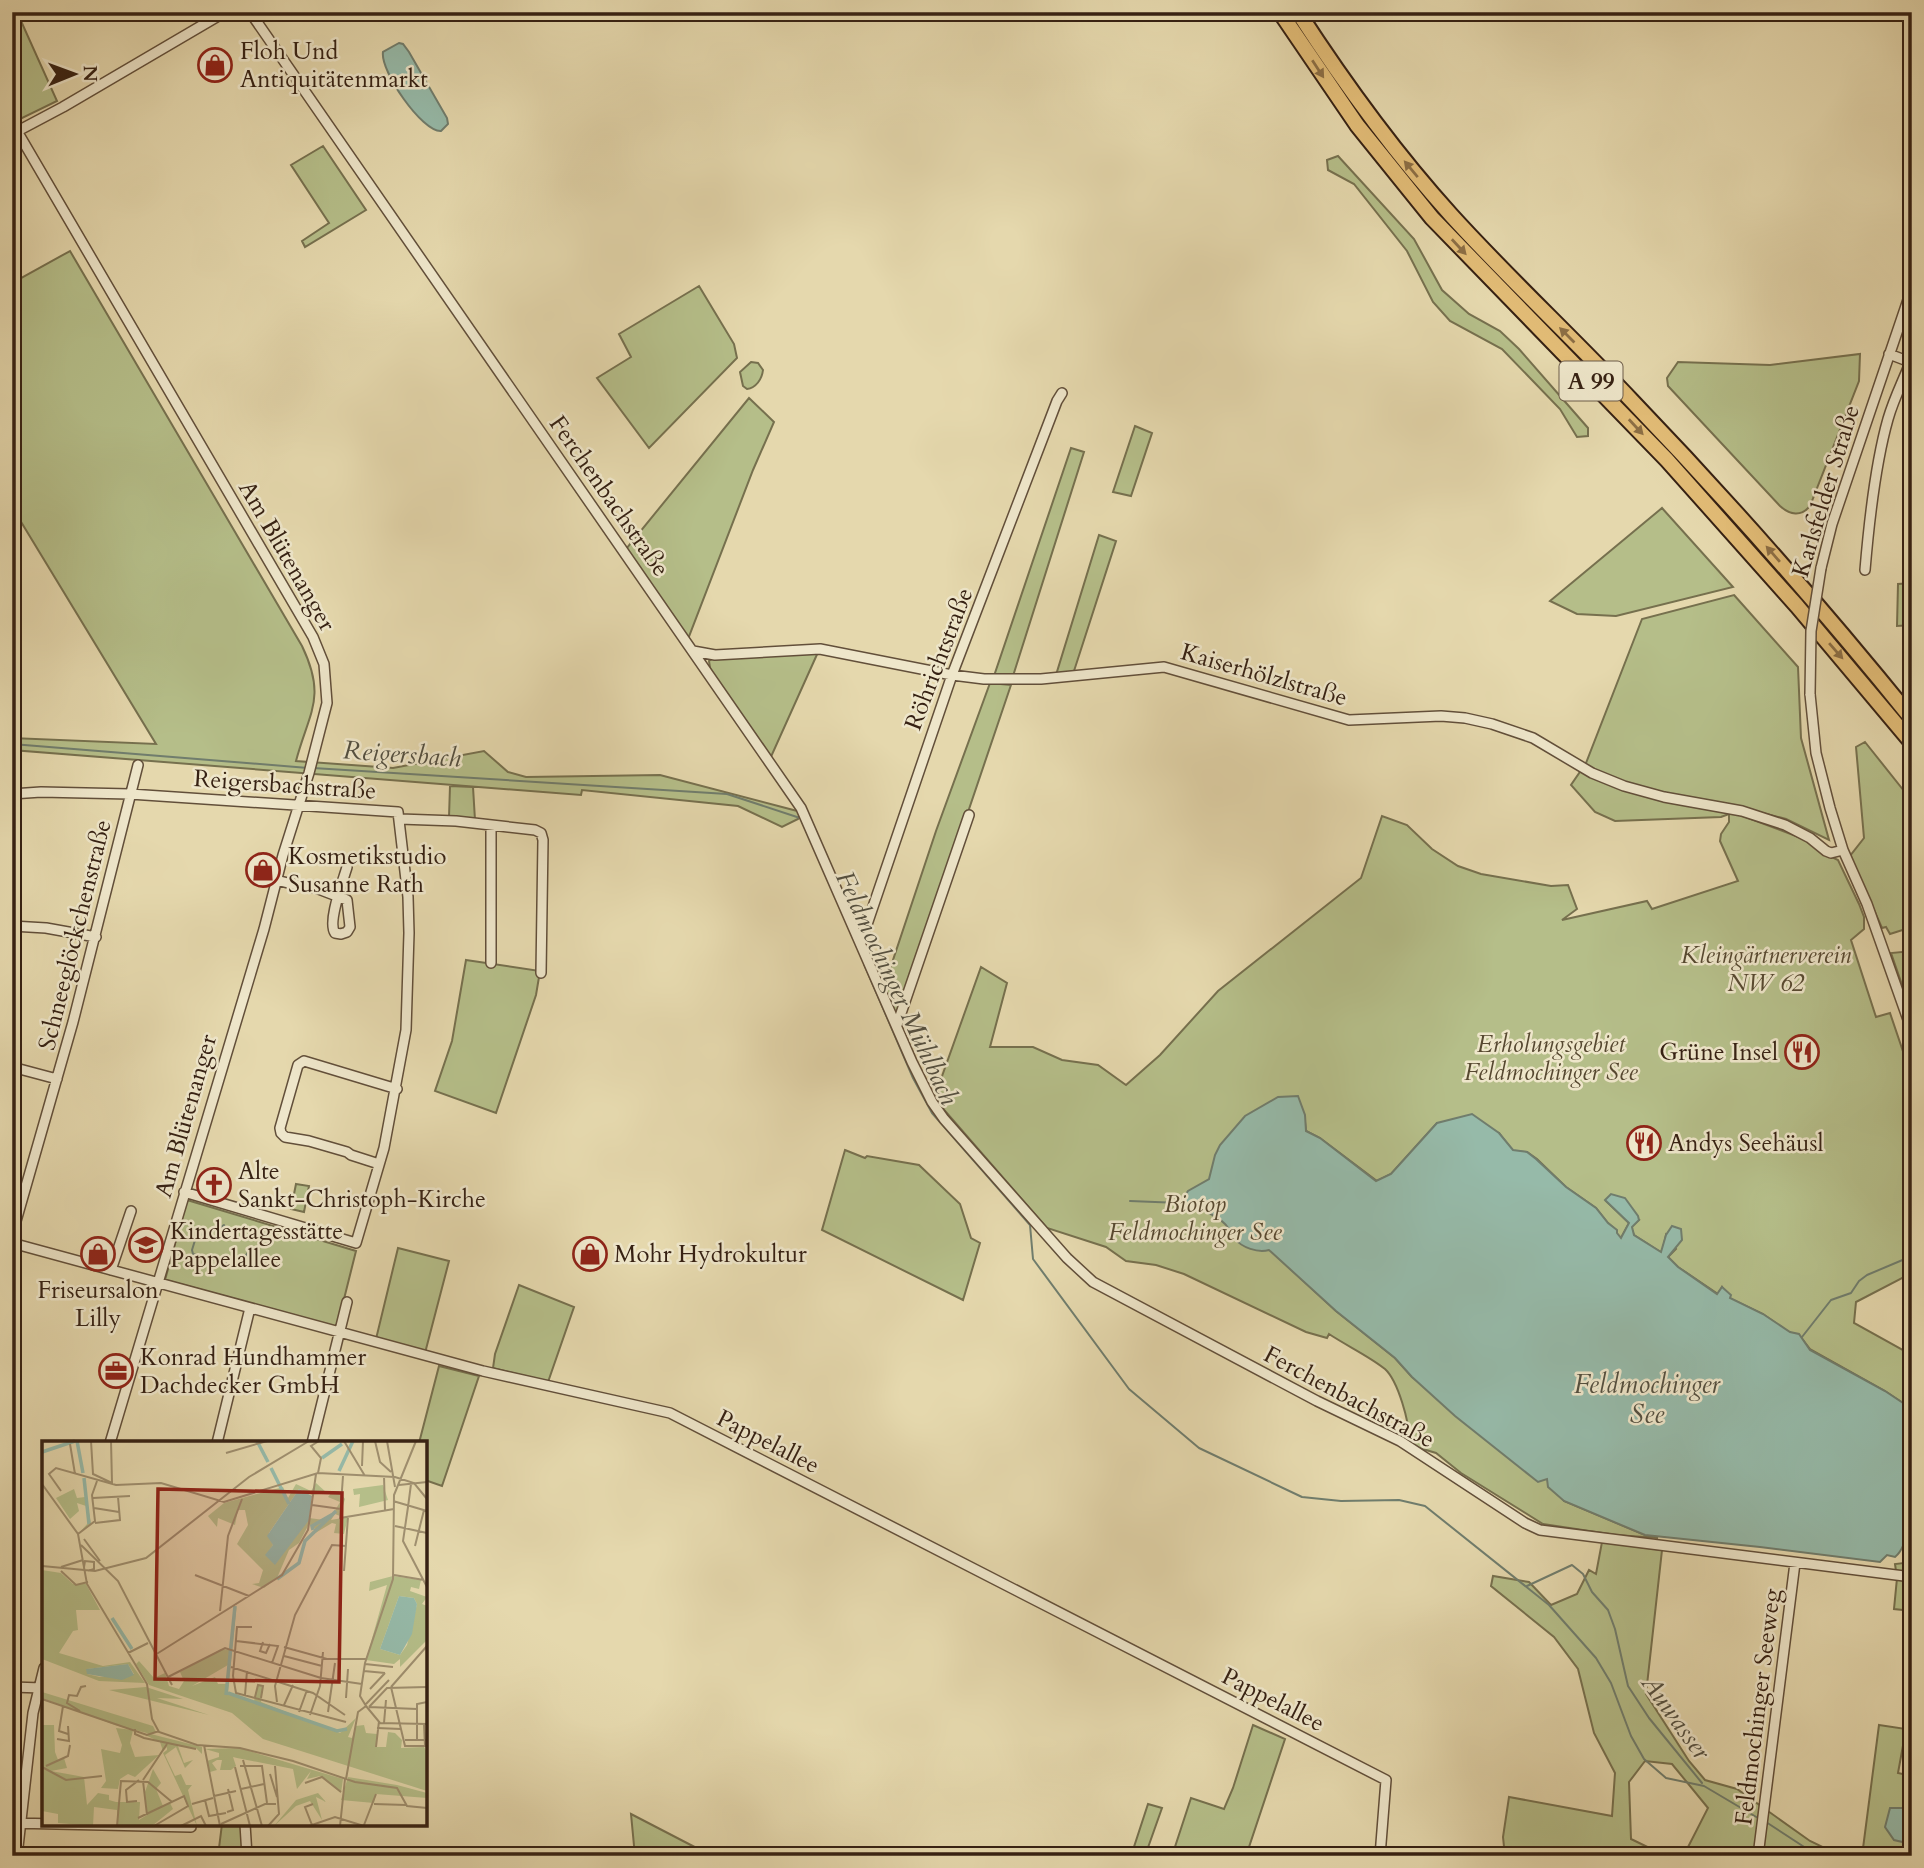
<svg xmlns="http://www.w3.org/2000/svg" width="1924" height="1868" font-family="Cardo,serif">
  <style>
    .green { fill: #b5be89; stroke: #76704e; stroke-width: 2 }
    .water { fill: #96baa9; stroke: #707d6d; stroke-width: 2 }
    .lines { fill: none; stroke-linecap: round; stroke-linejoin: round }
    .stream { stroke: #707d6d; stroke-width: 2 }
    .minor-casing { stroke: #624f3a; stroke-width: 12 }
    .highway-casing { stroke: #362113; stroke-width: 18 }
    .minor { stroke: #eee6ca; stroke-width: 9 }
    .highway { stroke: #e2bc76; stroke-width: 14 }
    .minor-bridge-casing { stroke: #624f3a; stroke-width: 12; stroke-linecap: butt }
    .minor-bridge { stroke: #eee6ca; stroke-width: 9 }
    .oneway { fill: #8c6e44 }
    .labels { text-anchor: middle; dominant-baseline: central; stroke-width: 5; stroke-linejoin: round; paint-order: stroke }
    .shield { fill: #eee6ca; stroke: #6d5c4a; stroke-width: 2 }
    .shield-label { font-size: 23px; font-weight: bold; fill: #362113 }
    .poi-label { font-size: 24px; fill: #362113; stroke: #eee6ca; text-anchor: start }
    .street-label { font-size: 24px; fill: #362113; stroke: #eee6ca }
    .park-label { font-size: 24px; font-style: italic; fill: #564830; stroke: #eee6ca }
    .water-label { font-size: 26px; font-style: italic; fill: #534f40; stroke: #eee6ca }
    .inset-river { fill: none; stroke: #96baa9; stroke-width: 3.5 }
    .inset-road { fill: none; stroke: #9f8f6f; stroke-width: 2 }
    .view { fill: #8f2418; fill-opacity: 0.15; stroke: #8f2418; stroke-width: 3.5 }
    .inset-edge { fill: none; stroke: #362113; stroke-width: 3.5 }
  </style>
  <rect width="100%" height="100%" fill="#e5d8ad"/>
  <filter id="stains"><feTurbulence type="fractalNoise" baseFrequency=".00286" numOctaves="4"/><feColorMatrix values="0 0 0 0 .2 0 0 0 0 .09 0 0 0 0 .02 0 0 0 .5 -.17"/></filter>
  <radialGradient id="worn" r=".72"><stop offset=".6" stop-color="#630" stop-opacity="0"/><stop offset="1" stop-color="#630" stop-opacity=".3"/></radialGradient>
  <path class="green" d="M12,12H17L57,101L12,123Z
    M323,146L366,210L305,247L302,241L329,223L291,165Z
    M1338,156L1414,239L1442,290L1469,314L1500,331L1519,349L1588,428V436L1577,437L1560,409L1502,349L1450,321L1433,302L1407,251L1354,184L1328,170L1327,160Z
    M70,251L302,646C327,698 309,712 296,761L393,768L484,751L508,772L526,777L660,775L801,812L798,819L782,827L738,806L582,790L581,795L12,750V738L156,744L12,507V283Z
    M699,286L734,344L737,358L649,448L597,378L631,357L619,334Z
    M1860,354L1859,381L1810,506C1801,517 1790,515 1780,506L1668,386L1667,378L1678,362L1770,365Z
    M751,362L758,363L763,370C762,379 756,388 747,389L743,386L740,372Z
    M749,398L774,422L753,470L688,639L626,549Z
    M1135,426L1152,433L1131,496L1113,492Z
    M1071,448L1084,452L1013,676H994Z
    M1662,508L1733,587L1616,616L1577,614L1550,601Z
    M1099,535L1116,541L1074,671L1056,675Z
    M1912,583V625L1897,626L1898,584Z
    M1734,595L1798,667L1801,738L1829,840L1786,819L1744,808L1735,813L1809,841L1819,851L1838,860L1859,904L1864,917V929L1851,940L1876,1017L1890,1013L1912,1078V1273L1856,1302L1854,1323L1912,1355V1409L1885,1391L1810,1349L1799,1335L1790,1333L1763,1314L1729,1298L1722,1287L1718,1294L1678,1267L1668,1257L1676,1249L1666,1235L1662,1253L1634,1235L1631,1227L1639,1220L1605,1200L1629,1223L1621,1238L1616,1233V1230L1608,1223L1596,1208L1566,1187L1537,1159L1527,1152L1513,1151L1499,1133L1437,1123L1391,1174L1377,1181L1320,1138L1306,1131L1305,1122L1269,1249L1336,1311L1395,1358L1412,1377L1548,1479L1564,1501L1645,1535L1658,1538L1616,1535L1543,1524L1461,1473L1436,1453L1416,1447L1409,1441C1410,1423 1398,1381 1385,1369C1369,1356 1347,1346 1329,1334L1327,1338L1306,1332L1184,1274L1156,1265L1126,1261L1106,1247L1047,1228L939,1104L936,1093L981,967L1007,983L990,1047H1033L1062,1060L1098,1065L1126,1085L1160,1055L1218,991L1361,878L1382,816L1407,825L1432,849L1458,866L1481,874L1551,886L1568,885L1577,909L1562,920L1647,901L1652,909L1738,881L1720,841L1721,834L1729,822V814L1721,817L1615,821L1595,812L1571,785L1586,763L1642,619Z
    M819,650L770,759L711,674L709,661L715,657Z
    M990,683L1011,685L901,1010L895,1013L884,987L936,831Z
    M1865,742L1912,801V927L1890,934L1886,927L1882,928L1850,856L1864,838L1856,747Z
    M450,786L473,787L475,820L449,817Z
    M1912,951V1003L1909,1005L1891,953Z
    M466,960L540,971L536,995L496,1113L435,1091L452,1041Z
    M845,1150L865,1158L867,1156L919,1165L960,1204L971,1238L980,1243L963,1300L822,1230Z
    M296,1184L309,1186L304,1212L291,1209Z
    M187,1200L356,1251L337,1327L165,1280Z
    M398,1248L449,1261L425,1353L376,1339Z
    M519,1285L574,1307L548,1382L493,1368L495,1354Z
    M439,1366L479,1376L442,1486L425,1480V1443H419Z
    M1602,1542L1662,1550L1646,1694L1689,1761L1705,1780L1737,1789L1810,1841L1841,1856H1710L1685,1853L1708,1808L1672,1764L1645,1761L1629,1782L1631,1839L1656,1851L1660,1856H1505L1503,1837L1509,1797L1612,1816L1615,1773L1594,1733L1578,1669L1554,1637L1491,1586L1493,1576L1529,1582L1551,1605L1577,1594L1589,1570L1596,1574Z
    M1912,1562V1611L1894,1609L1897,1578L1895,1564Z
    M1253,1725L1285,1739L1246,1856H1172L1191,1798L1224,1809L1233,1788Z
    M1879,1725L1906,1729L1898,1773L1912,1776V1847L1884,1856H1862Z
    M1148,1804L1162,1808L1145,1856H1131Z
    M631,1814L712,1856H635Z
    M222,1824H243L246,1856H218Z"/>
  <path class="water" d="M399,43L403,44L409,52L447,118L448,124L441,131C422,132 380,71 383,52Z
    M1298,1096L1305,1115L1306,1131L1320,1138L1376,1181L1391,1174L1437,1123L1472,1114L1499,1133L1513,1150L1527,1152L1536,1159L1566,1187L1596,1208L1608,1223L1617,1230V1233L1621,1238L1629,1223L1605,1200L1611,1194L1625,1198L1638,1216L1639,1220L1632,1227L1634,1235L1661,1252L1666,1235L1672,1226L1681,1229L1682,1240L1668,1257L1678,1267L1717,1294L1722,1287L1731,1295L1730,1298L1763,1314L1790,1332L1799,1334L1810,1350L1885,1391L1912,1409C1912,1442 1920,1537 1895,1557L1887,1555L1880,1562L1760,1547L1645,1535L1564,1501L1548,1487L1547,1479L1538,1482L1455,1416L1412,1377L1395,1358L1336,1311L1269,1250C1258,1253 1242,1248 1234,1238C1231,1234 1229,1228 1225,1224C1213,1212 1195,1208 1180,1203L1188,1191L1209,1179L1215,1155L1220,1145L1245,1116L1278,1097Z
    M1905,1804L1912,1806V1834L1907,1843L1894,1840L1885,1827L1890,1808H1904Z"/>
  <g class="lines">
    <path class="stream" d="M12,744L308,768
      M313,768L727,794L800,818
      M864,964L913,1078L932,1113L1030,1225L1033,1259L1129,1389L1199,1448L1302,1497L1341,1501L1399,1500L1425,1506L1549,1605L1596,1658L1611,1683L1631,1736L1644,1759L1666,1778L1704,1786L1758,1818
      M1130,1201L1180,1203
      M224,1225C215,1232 206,1232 196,1237L192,1250L193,1254C213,1259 237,1271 250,1250
      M1802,1337L1831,1300L1851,1293L1859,1281L1867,1275L1912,1256
      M1527,1586L1572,1565L1583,1574L1592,1592L1608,1610L1615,1629L1628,1686L1649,1718L1702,1783
      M1766,1822L1818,1856
      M1902,1850L1912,1839
      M1891,1856L1912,1846"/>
    <g class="minor-casing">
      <path id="minor" d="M250,12L801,808L912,1062L932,1102L944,1119L1067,1258L1093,1282L1317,1401L1400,1441L1525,1523L1540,1530L1912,1577
        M17,131L313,637L324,664L327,703L309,773L283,855L264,929L110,1443
        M14,133L63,107L225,12
        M1889,354L1910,362
        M1821,568L1832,524L1912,288
        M1865,570C1869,522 1875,465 1888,419C1894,398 1904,379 1912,358
        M693,651L715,655L820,649L952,675L984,679H1041L1164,667L1349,720L1441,716L1465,718L1492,724L1533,738L1592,773L1624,786L1664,797L1742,811L1785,825L1810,838L1826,851L1831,853L1843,850
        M1810,694L1816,753L1830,808L1843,850L1867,904L1912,1031
        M12,794L41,792L130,794L398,812L408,897L409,933L406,1030L384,1148L356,1243L184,1192
        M400,819L456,821L535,830L541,833L543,840L541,973
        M276,880L308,888L313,887L347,900L350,927L347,932L341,934L335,933C327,922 343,881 347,867
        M12,926L46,928L96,937
        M861,942L952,675L1057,401L1062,393
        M491,963V826
        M897,1025L969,815
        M12,1067L57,1079
        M379,1164L351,1155L347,1152L309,1141L285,1137L281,1133L280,1128L298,1065L304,1061L397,1089
        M12,1235L73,1022L138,765
        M12,1243L483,1371L670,1413L1386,1780L1380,1856
        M111,1270L131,1211
        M217,1443L250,1308
        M312,1443L347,1302
        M12,1687L42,1688
        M12,1823L191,1827
        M245,1824L247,1856
        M17,1856L33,1713L44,1668
        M1669,1856H1692
        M1758,1856L1795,1563"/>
    </g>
    <g class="highway-casing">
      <path id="highway" d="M1280,12L1357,125L1432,218L1667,460L1797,606L1912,743
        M1298,12C1344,83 1394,152 1451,215C1509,279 1573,338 1632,401C1730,503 1823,609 1912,719"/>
    </g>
    <use href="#minor" class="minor"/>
    <use href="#highway" class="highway"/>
    <g class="minor-bridge-casing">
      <path id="minor-bridge" d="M1810,694L1811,631L1821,568"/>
    </g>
    <use href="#minor-bridge" class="minor-bridge"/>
  </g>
  <defs><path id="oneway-solid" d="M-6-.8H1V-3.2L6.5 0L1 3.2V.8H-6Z" transform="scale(1.75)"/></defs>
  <g class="oneway">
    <use href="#oneway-solid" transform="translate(1318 69) rotate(57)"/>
    <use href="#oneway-solid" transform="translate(1411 169) rotate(-130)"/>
    <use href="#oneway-solid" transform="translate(1459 247) rotate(47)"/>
    <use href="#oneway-solid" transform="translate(1567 335) rotate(-135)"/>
    <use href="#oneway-solid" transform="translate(1636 427) rotate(47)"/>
    <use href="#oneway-solid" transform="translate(1773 554) rotate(-131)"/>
    <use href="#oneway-solid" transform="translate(1836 651) rotate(49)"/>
  </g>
  <defs>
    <g id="shop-ring" transform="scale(1.75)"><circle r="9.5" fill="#eee6ca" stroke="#8f2418" stroke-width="1.5"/><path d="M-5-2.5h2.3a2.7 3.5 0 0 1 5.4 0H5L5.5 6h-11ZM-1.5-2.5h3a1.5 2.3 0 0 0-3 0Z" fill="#8f2418"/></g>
    <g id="restaurant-ring" transform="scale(1.75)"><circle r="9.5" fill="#eee6ca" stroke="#8f2418" stroke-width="1.5"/><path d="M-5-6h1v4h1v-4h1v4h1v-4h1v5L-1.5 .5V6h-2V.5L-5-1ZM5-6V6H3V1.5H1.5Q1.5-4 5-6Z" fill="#8f2418"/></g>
    <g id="church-ring" transform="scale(1.75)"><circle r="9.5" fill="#eee6ca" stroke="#8f2418" stroke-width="1.5"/><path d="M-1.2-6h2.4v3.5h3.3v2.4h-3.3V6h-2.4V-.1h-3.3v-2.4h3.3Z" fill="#8f2418"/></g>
    <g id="school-ring" transform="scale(1.75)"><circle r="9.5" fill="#eee6ca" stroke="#8f2418" stroke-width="1.5"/><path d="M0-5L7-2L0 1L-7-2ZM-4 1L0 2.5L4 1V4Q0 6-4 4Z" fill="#8f2418"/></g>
    <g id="office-ring" transform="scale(1.75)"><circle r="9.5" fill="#eee6ca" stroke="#8f2418" stroke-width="1.5"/><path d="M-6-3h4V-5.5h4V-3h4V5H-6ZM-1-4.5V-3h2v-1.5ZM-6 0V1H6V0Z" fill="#8f2418"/></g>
  </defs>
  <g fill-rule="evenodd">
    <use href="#shop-ring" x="215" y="65"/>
    <use href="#shop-ring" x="263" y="870"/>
    <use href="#restaurant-ring" x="1802" y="1052"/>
    <use href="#restaurant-ring" x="1644" y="1143"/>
    <use href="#church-ring" x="214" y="1185"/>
    <use href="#school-ring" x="146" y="1245"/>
    <use href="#shop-ring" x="98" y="1254"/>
    <use href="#shop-ring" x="590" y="1254"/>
    <use href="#office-ring" x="116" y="1371"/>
  </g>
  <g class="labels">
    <rect class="shield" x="1559.5" y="361.5" width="63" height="39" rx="5"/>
    <g class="shield-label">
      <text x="1591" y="381">A 99</text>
    </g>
    <g class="poi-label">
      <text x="240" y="51">Floh Und<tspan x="240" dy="28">Antiquitätenmarkt</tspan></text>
      <text x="288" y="856">Kosmetikstudio<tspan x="288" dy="28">Susanne Rath</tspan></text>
      <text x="1778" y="1052" text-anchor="end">Grüne Insel</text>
      <text x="1668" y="1143">Andys Seehäusl</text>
      <text x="238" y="1171">Alte<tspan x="238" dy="28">Sankt-Christoph-Kirche</tspan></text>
      <text x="170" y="1231">Kindertagesstätte<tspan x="170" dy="28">Pappelallee</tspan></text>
      <text x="614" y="1254">Mohr Hydrokultur</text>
      <text x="98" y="1290" text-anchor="middle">Friseursalon<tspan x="98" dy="28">Lilly</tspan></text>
      <text x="140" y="1357">Konrad Hundhammer<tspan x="140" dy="28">Dachdecker GmbH</tspan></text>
    </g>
    <g class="street-label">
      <text transform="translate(1826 491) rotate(-73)">Karlsfelder Straße</text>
      <text transform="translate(609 496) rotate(55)">Ferchenbachstraße</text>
      <text transform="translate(287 556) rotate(60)">Am Blütenanger</text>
      <text transform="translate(939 659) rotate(-69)">Röhrichtstraße</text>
      <text transform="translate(1264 675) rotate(16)">Kaiserhölzlstraße</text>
      <text transform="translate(285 785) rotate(4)">Reigersbachstraße</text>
      <text transform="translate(75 935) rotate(-76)">Schneeglöckchenstraße</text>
      <text transform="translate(186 1116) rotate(-74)">Am Blütenanger</text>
      <text transform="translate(1349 1397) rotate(28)">Ferchenbachstraße</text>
      <text transform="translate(768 1442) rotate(27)">Pappelallee</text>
      <text transform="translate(1273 1700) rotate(27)">Pappelallee</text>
      <text transform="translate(1758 1707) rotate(-83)">Feldmochinger Seeweg</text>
    </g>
    <g class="park-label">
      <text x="1766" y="955">Kleingärtnerverein<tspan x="1766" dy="28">NW 62</tspan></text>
      <text x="1551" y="1044">Erholungsgebiet<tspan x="1551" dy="28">Feldmochinger See</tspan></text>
      <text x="1195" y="1204">Biotop<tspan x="1195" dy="28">Feldmochinger See</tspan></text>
    </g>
    <g class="water-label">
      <text transform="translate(402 754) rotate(4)">Reigersbach</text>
      <text transform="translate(897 988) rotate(65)">Feldmochinger Mühlbach</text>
      <text x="1647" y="1384">Feldmochinger<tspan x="1647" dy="30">See</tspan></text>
      <text transform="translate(1676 1717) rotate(54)">Auwasser</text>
    </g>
  </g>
  <g transform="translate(42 1441)">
    <rect width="385" height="385" fill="#e5d8ad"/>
    <path d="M41,37L49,83L38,91L46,82L44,61V65L35,62L37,70L28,78L14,57L32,48L35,57L43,56ZM274,42L285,52L270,54L257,48L227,92L231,104L227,110L238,115L267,77L282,79L291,73L298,61L286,56L291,50H297L303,58L298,75L293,73L289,79L306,76L302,93L292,92L294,83L290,82L270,94L273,88L267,83L257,102L247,109L235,137L222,147L210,143L217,142L221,129L195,103L206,84L203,69H196L193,84L176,77L175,86L166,75L182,62L241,46L246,57L254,43L269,50ZM341,44L346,59L317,66L318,53L312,54L311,48ZM0,129L19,132L31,143H44L58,169H34L36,189L31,190L17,212L61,225L88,221L103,242L57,240L0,218ZM86,223L92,233L58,236L45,233V228ZM351,135L379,139L377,148L369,146L368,150L385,156L380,163L385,165V199L358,226V218L352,223L324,219L345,144L327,150L328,141ZM357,155L372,157L375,163L365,204L358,214L338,208ZM195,161L186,251L212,260L216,244L221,245L219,261L298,292L314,277L306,296L310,297L314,285L322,284L324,292L335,293V306H344L346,291L353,292L360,299L359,307L382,306L385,311V350L221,298L190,272L107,244L94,223L97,220L112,237L123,232L127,245L137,248L142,240L138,231L179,208L188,209ZM186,224L184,243H176L173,236L150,245ZM104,246L141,258L115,257L167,274L67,249ZM0,251L111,285L114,291L104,293L73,284L0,257ZM0,284H12L13,311L16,319L22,317L25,327L9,330L42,336L45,364L56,352L67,354V359L74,361H98L97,379L105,374L103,351L111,328L119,342L114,348L121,365L128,362L131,368L110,385H76L75,369L52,366L51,385L16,382V373L0,370ZM74,287L91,289L88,302L93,316L117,314L93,336L86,333L78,338L76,348L59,347L64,340L59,308L78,312L80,304ZM93,289L160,306V313L154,307L136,305L142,322L151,319L143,327L134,306L123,314L133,335L139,333L144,344H150L146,349L155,385L121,312L125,309V306L121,310L118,301ZM197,307L301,338L299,352L278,335L265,338L269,330L255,348L251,328L195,317L191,316L194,325L189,329H178L180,319H175L170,322L175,329L168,331L165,320L177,316V312L163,308ZM306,336L355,344L385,352V357L334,353L332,362L299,359ZM276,352L284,361L274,356L280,379L268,360L254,365L232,385L254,359Z" fill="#b5be89" fill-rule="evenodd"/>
    <path d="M257,48L270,55L267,79L233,124L223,114L231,104L225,95ZM357,155L372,157L375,163L370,193L358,214L338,208ZM86,223L92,234L80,239L45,233L44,228Z" fill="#96baa9"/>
    <path class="inset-river" d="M35,0L41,32M215,0L226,21M0,11L33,0M280,17L300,3M229,27L247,63M297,30L311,0M42,37L47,83M271,89L270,85L291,73M235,138L257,122L263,100L294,70M70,177L90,208M186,252L295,290L305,288M184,254L193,165"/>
    <path class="inset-road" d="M49,0L51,33L70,42L69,0M302,0L323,35M333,0L338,21L349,31M345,0L353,46M28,3L33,33M184,12L225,0M320,25L321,0M276,32L279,17L269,5L277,0M301,35L298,77L352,68M342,35L343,70M0,43L36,93L45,143L105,243L110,278L117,291L155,304L198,307L251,320L313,341L355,347L365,365L385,367M357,44L385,41M19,50L7,33L14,27L74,44L119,42L182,61L276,32L353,36L372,42L385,58M51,57L88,55M351,60L385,70M270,64L299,68M366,66L369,43M366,66L361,100L385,146M52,67L77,71M53,82L78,79L76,56M353,85L385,92M36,93L53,80L50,54L55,40M42,98L58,120M39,104L76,140L130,244M373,105L382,69M0,125L53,130L104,117L207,36L267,0M19,126L41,119M42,126L43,120L52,121V128L46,130M19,130L34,144L46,141M302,130L306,76M153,134L207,155M352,134L382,139M178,170L186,95L200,58M210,186H195L191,235L194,252L304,281M194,200L236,205L230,222M221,201L218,210L224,212L228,203M242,206L285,218H324M86,212L106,202M113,214L240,134L266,89L274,33M242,215L280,225M323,223L351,226M189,226L271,252L303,274M322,230L343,232M126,236L183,207L279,237L320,243M349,246L363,305H383L382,283M349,246L385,205M328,248L343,232M203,254L205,230M213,256L216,244L221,245L219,257M304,257L306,228M0,258L105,294L117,290M235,261L233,245L253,174L290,104L304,105M324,263L347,239M242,264L251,244M21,265L17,290L26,293M324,265L338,282L385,283M327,266L345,247L385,246M327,266L375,268M38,270L25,262L27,254L35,255L39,246L44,245M257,271L265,249M286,271L293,222M268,274L278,245L281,211M342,282L344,259M335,287L359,288M93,288V293L102,297L154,308M15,298L27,300L26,285M363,299H385M375,299V263L385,261M162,304L178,385M334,306L337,280M201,319L220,385M4,325L26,315L28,304M198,325H220L225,362M0,326L24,339L60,335M193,326L208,385M228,333L235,356M304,338L316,271L324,265L318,255L323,222L351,138L352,54L374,0M101,339L125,303M101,340L105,374M263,342L280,336L299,351M199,348L222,343M172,355L194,350M163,359L167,375L184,372M95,360L85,361L84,349L97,339M150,363L171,357M332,363L364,364M185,371L191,369L186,348M96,377L142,355L146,365L112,385M179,383L223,363H234M270,384L263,366L271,363M322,384L334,353M75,385L79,340L106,341L130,361M139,385L159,375L164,385M226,385L237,373L233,325M267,385L293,376L322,385M298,385L303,338"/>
    <path class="view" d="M116,48L300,52L297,241L113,238Z"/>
    <rect width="385" height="385" class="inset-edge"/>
  </g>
  <rect width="1924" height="1868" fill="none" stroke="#e5d8ad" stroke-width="42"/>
  <rect x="14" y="14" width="1896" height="1840" fill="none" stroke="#362113" stroke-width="3.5"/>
  <rect x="21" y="21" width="1882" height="1826" fill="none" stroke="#362113" stroke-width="2"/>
  <g transform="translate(74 74) rotate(89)" stroke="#eee6ca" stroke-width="5" paint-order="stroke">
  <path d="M0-5L12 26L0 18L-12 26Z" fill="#362113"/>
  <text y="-10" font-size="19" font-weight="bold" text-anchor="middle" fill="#362113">N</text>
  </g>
  <rect width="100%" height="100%" filter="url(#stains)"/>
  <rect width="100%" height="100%" fill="url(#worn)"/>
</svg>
